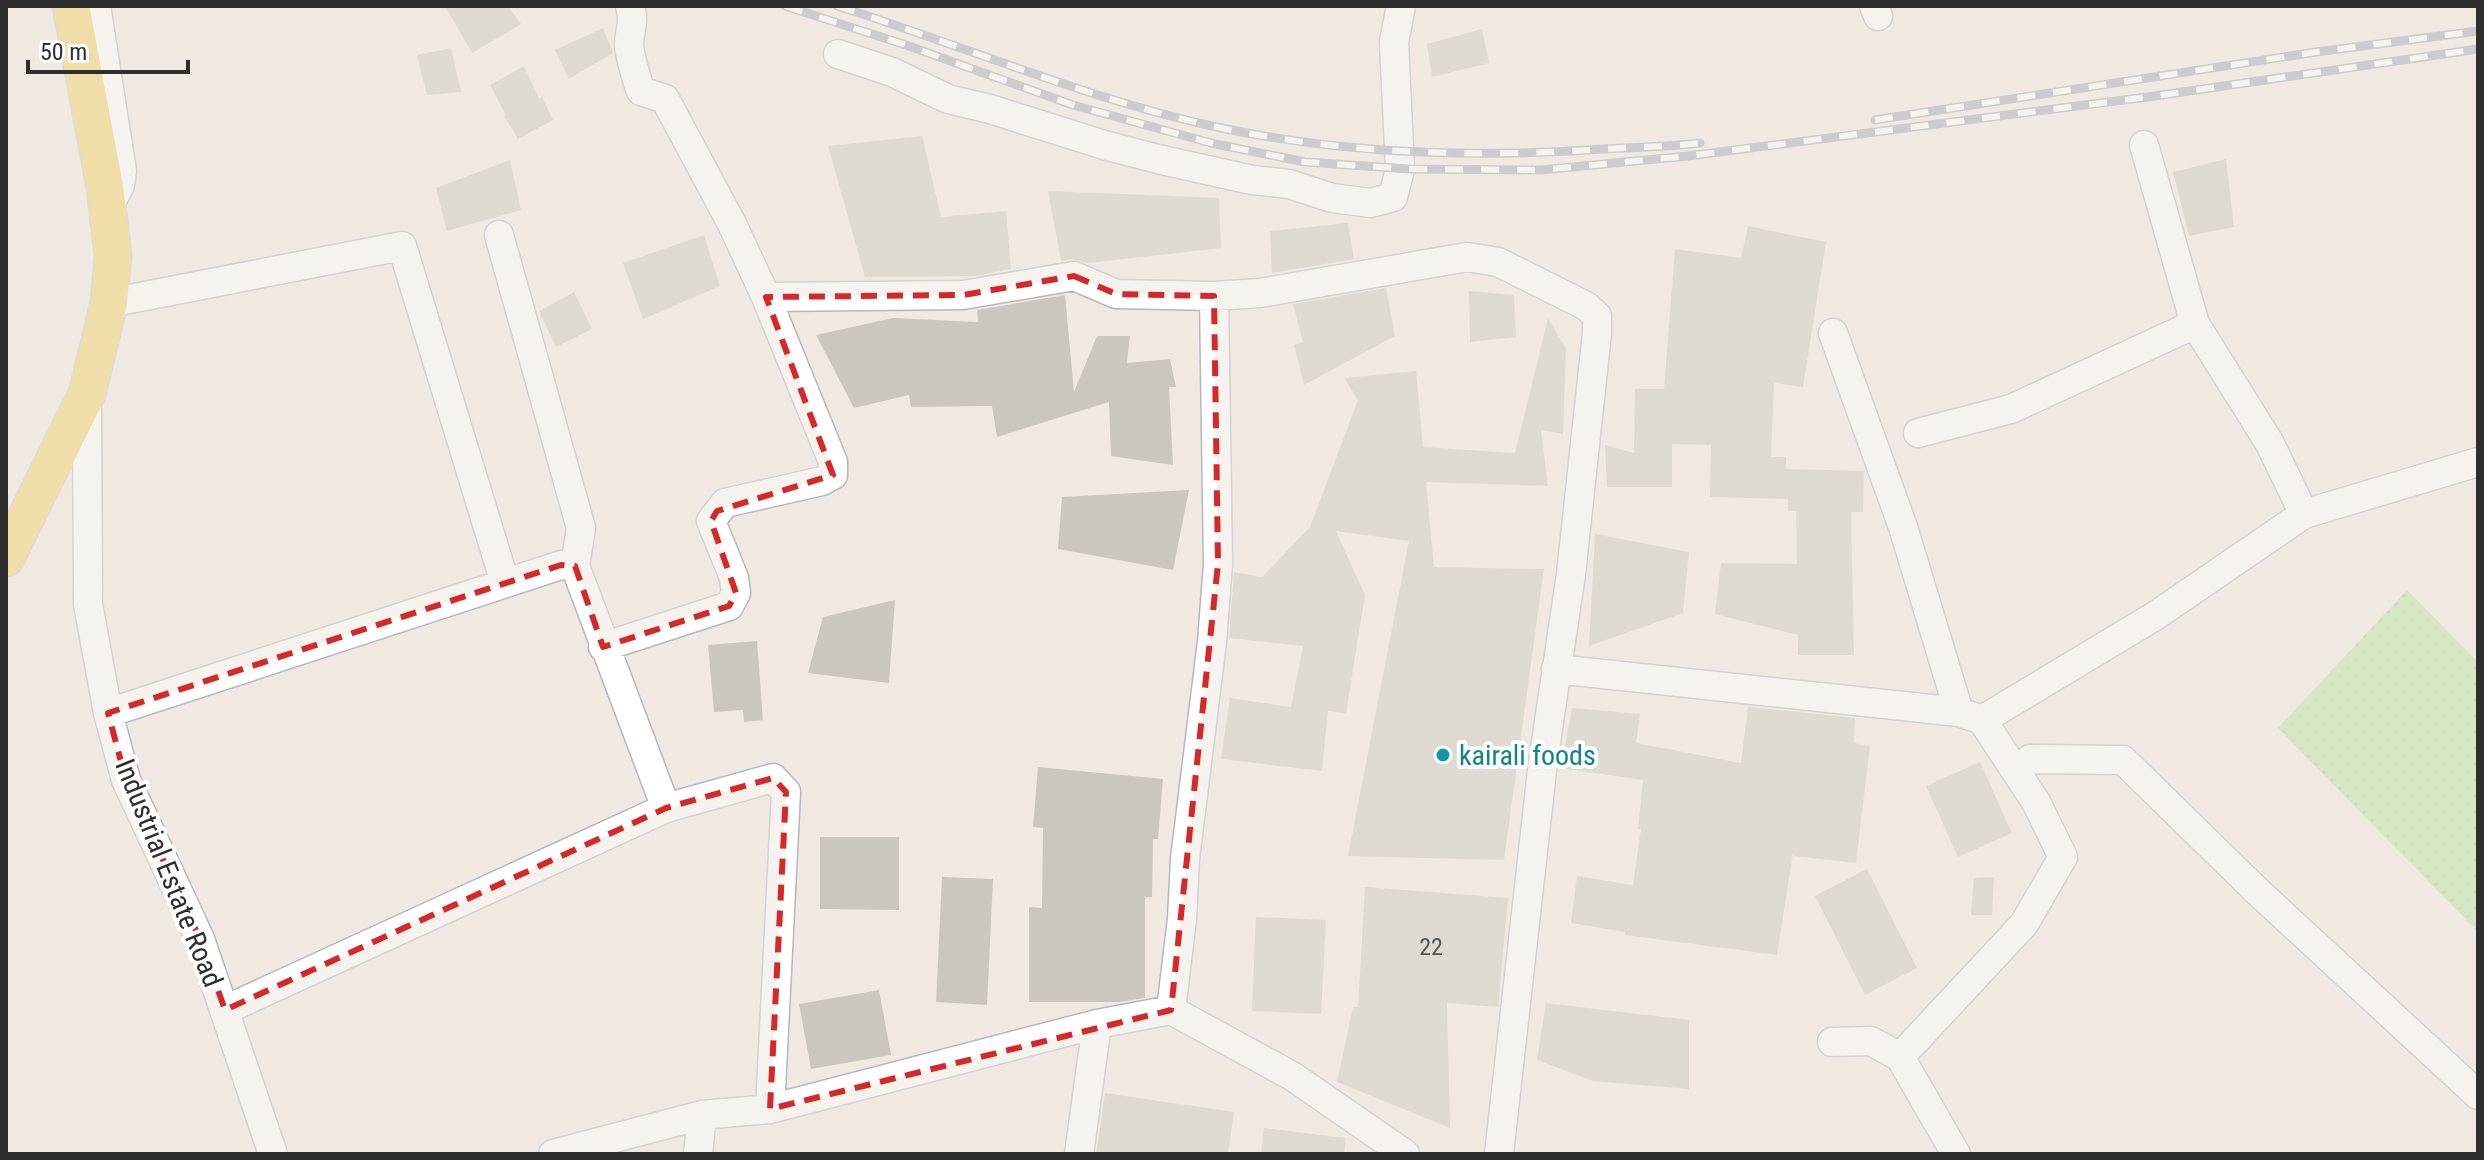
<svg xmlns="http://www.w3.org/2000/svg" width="2484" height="1160" font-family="'Roboto Condensed',sans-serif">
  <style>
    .grass { fill: url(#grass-dots) }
    .building { fill: #cbc7bf }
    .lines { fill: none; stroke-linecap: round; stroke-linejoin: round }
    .minor-casing { stroke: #b4b7c1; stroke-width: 31 }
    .major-casing { stroke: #c9c9c9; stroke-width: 39 }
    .minor { stroke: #fff; stroke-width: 28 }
    .major { stroke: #f2d163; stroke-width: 36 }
    .rail-casing { stroke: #a3a6b8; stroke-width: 9 }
    .rail { stroke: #fff; stroke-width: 6; stroke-dasharray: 18; stroke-linecap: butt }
    .marked { fill: none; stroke: #d62828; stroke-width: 6; stroke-dasharray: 16 10; stroke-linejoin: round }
    .culture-dot { fill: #0f9aa8; stroke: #fff; stroke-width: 3 }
    .labels { text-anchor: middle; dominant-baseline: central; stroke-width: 8; stroke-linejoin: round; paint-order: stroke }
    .number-label { font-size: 24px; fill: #555452 }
    .culture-label { font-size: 28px; fill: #0d838f; stroke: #fff; text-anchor: start }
    .street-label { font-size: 28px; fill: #2e2e2e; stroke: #fff }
  </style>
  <defs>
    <pattern id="grass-dots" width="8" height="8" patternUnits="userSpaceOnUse" patternTransform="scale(2)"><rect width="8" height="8" fill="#b6e59e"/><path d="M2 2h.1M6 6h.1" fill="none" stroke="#9dc588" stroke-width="1.8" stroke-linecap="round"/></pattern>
  </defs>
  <rect width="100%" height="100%" fill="#efe9e1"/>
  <path class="grass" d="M2407,590L2478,662V932L2278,728Z"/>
  <path class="building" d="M445,6H508L521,24L472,53Z
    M603,28L613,53L569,79L555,50Z
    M1482,29L1489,63L1432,77L1427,44Z
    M451,48L461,92L427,95L417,55Z
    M524,66L539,99L542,97L553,120L518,139L504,116L506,115L490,85Z
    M922,136L941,217L1006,211L1011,269L975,276L865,277L828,146Z
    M2226,159L2234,227L2189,236L2173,172Z
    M510,160L521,210L447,231L436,188Z
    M1048,191L1219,198L1221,248L1087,263L1072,259L1061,261Z
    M1348,223L1354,259L1272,273L1270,231Z
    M1748,226L1826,242L1803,387L1774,383L1771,457H1786V469L1864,471L1863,512H1851L1854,655H1798V635L1715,614L1721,563L1797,564L1796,511H1788V499L1710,497L1711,445L1672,444V487H1607L1605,445L1634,453L1635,389H1664L1675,249L1741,258Z
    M704,235L720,286L643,319L623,263Z
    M1386,288L1395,336L1304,385L1294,345L1303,342L1293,304Z
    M1469,291L1514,295L1516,337L1470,342Z
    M574,292L592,329L556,347L539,311Z
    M1065,295L1074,392L1097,336H1130L1127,363L1170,359L1176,387H1169L1173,465L1111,456L1109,402L997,437L992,406L911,407L909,395L854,408L816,335L893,318L978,322L977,310Z
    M1548,318L1566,349L1563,434L1541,430L1548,486L1426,482L1434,567L1544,569L1504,860L1348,856L1409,541L1336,531L1365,595L1346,713L1328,711L1322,771L1221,759L1230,698L1291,707L1303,646L1229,638L1234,572L1262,577L1310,527L1358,400L1344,378L1416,371L1423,447L1515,453Z
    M1189,490L1173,570L1058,549L1062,497Z
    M1595,534L1689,552L1683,613L1589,646Z
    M895,600L889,683L808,673L823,617Z
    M757,641L763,720L744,722L743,710L714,712L708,645Z
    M1748,707L1855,718L1854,743L1870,746L1856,863L1794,856L1793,853L1777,955L1625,935V932L1571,923L1577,876L1633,885L1641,829H1638L1643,780L1561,768L1572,708L1640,714L1636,743L1741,763Z
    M1980,762L2012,833L1958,857L1926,786Z
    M1038,767L1163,779L1158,839H1153L1152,897H1145V998L1119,1002H1029V907L1042,908L1043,828L1033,827Z
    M820,837H899V910L820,909Z
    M1867,869L1917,968L1865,995L1815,896Z
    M942,877L993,879L987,1005L936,1002Z
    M1994,877L1992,915H1971L1974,878Z
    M1365,887L1508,898L1498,1007L1447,1003L1450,1128L1337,1082L1353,1007H1358Z
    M1256,917L1326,920L1321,1014L1252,1011Z
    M879,990L891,1055L811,1069L799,1004Z
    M1546,1003L1689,1020V1089L1593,1081L1537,1060Z
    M1105,1093L1234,1112L1228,1154H1096Z
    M1264,1128L1346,1138L1344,1154H1261Z"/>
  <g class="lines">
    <g class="minor-casing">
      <path id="minor" d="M96,6L122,171L120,185L108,208
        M1874,6L1878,16
        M838,54L892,72L948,99L990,109L1104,145L1162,160L1252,180L1289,184L1332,198L1371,203L1393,197L1400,169L1394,42L1401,6
        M2144,145L2195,324L2269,442L2304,514
        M499,235L581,528L575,566
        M766,297L963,295L1074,276L1116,294L1214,296L1260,293L1467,257L1498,262L1586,306L1597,316V333L1571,574L1543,762L1499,1154
        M109,303L402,246L505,583
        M1833,333L1903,527L1959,712
        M87,399L88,604L108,713L126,780L200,939L273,1154
        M1918,433L2011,409L2195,324
        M603,647L729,606L736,593L734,578L711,521L725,503L822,481L833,475V462L766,297L732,224L665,99L641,91C637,82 630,55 629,46C629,31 635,23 630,6
        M1556,669L1959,712L1982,720L2155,616L2304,514L2478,462
        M108,713L561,565L575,566L666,808L225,1010
        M2030,759L2123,760L2257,891L2478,1095
        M1171,1010L1182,919L1185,859L1212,642L1218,564L1214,296
        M1832,1042L1871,1041L1900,1057L1956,1154
        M1900,1057L2024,924L2063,857L2036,802L1982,720
        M770,1109L1097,1024L1171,1010L1292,1076L1405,1154
        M553,1154L702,1115L770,1109L786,792L773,778L666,808
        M698,1154L702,1115
        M1079,1154L1097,1024"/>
    </g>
    <g class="major-casing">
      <path id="major" d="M6,558L87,394L109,303L113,256L105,187L71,6"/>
    </g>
    <use href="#minor" class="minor"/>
    <use href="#major" class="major"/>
    <g class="rail-casing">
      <path id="rail" d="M785,6L906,45L1073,105L1211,143L1305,162L1409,169L1541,170L1688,156L2155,96L2478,49
        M837,6C962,45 1084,98 1212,126C1340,154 1474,158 1604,149C1636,147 1668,147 1700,143
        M1875,120L2316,52L2478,31"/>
    </g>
    <use href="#rail" class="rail"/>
  </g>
  <path d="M0 0H2484V1160H0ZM1074,276L1116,294L1214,296L1218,564L1171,1010L770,1109L786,792L773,778L666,808L225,1010L200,939L126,780L108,713L561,565L575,566L603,647L729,606L736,593L711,521L717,511L833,475L766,297L963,295Z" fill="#efe9e1" fill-opacity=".55" fill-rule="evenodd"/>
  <path class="marked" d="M1074,276L1116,294L1214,296L1218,564L1171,1010L770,1109L786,792L773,778L666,808L225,1010L200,939L126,780L108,713L561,565L575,566L603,647L729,606L736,593L711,521L717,511L833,475L766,297L963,295Z"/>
  <circle class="culture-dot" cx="1443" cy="755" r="8"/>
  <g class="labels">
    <g class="number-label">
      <text x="1431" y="947">22</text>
    </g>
    <g class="culture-label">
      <text x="1459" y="755">kairali foods</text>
    </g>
    <g class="street-label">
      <text transform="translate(169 873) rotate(68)">Industrial Estate Road</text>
    </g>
  </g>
  <rect width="2484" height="1160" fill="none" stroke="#2e2e2e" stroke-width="16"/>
  <path d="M28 60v12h160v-12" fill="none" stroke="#2e2e2e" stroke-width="4"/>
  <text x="40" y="60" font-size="24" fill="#2e2e2e" stroke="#ffffff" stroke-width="6" paint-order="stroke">50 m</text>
</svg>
